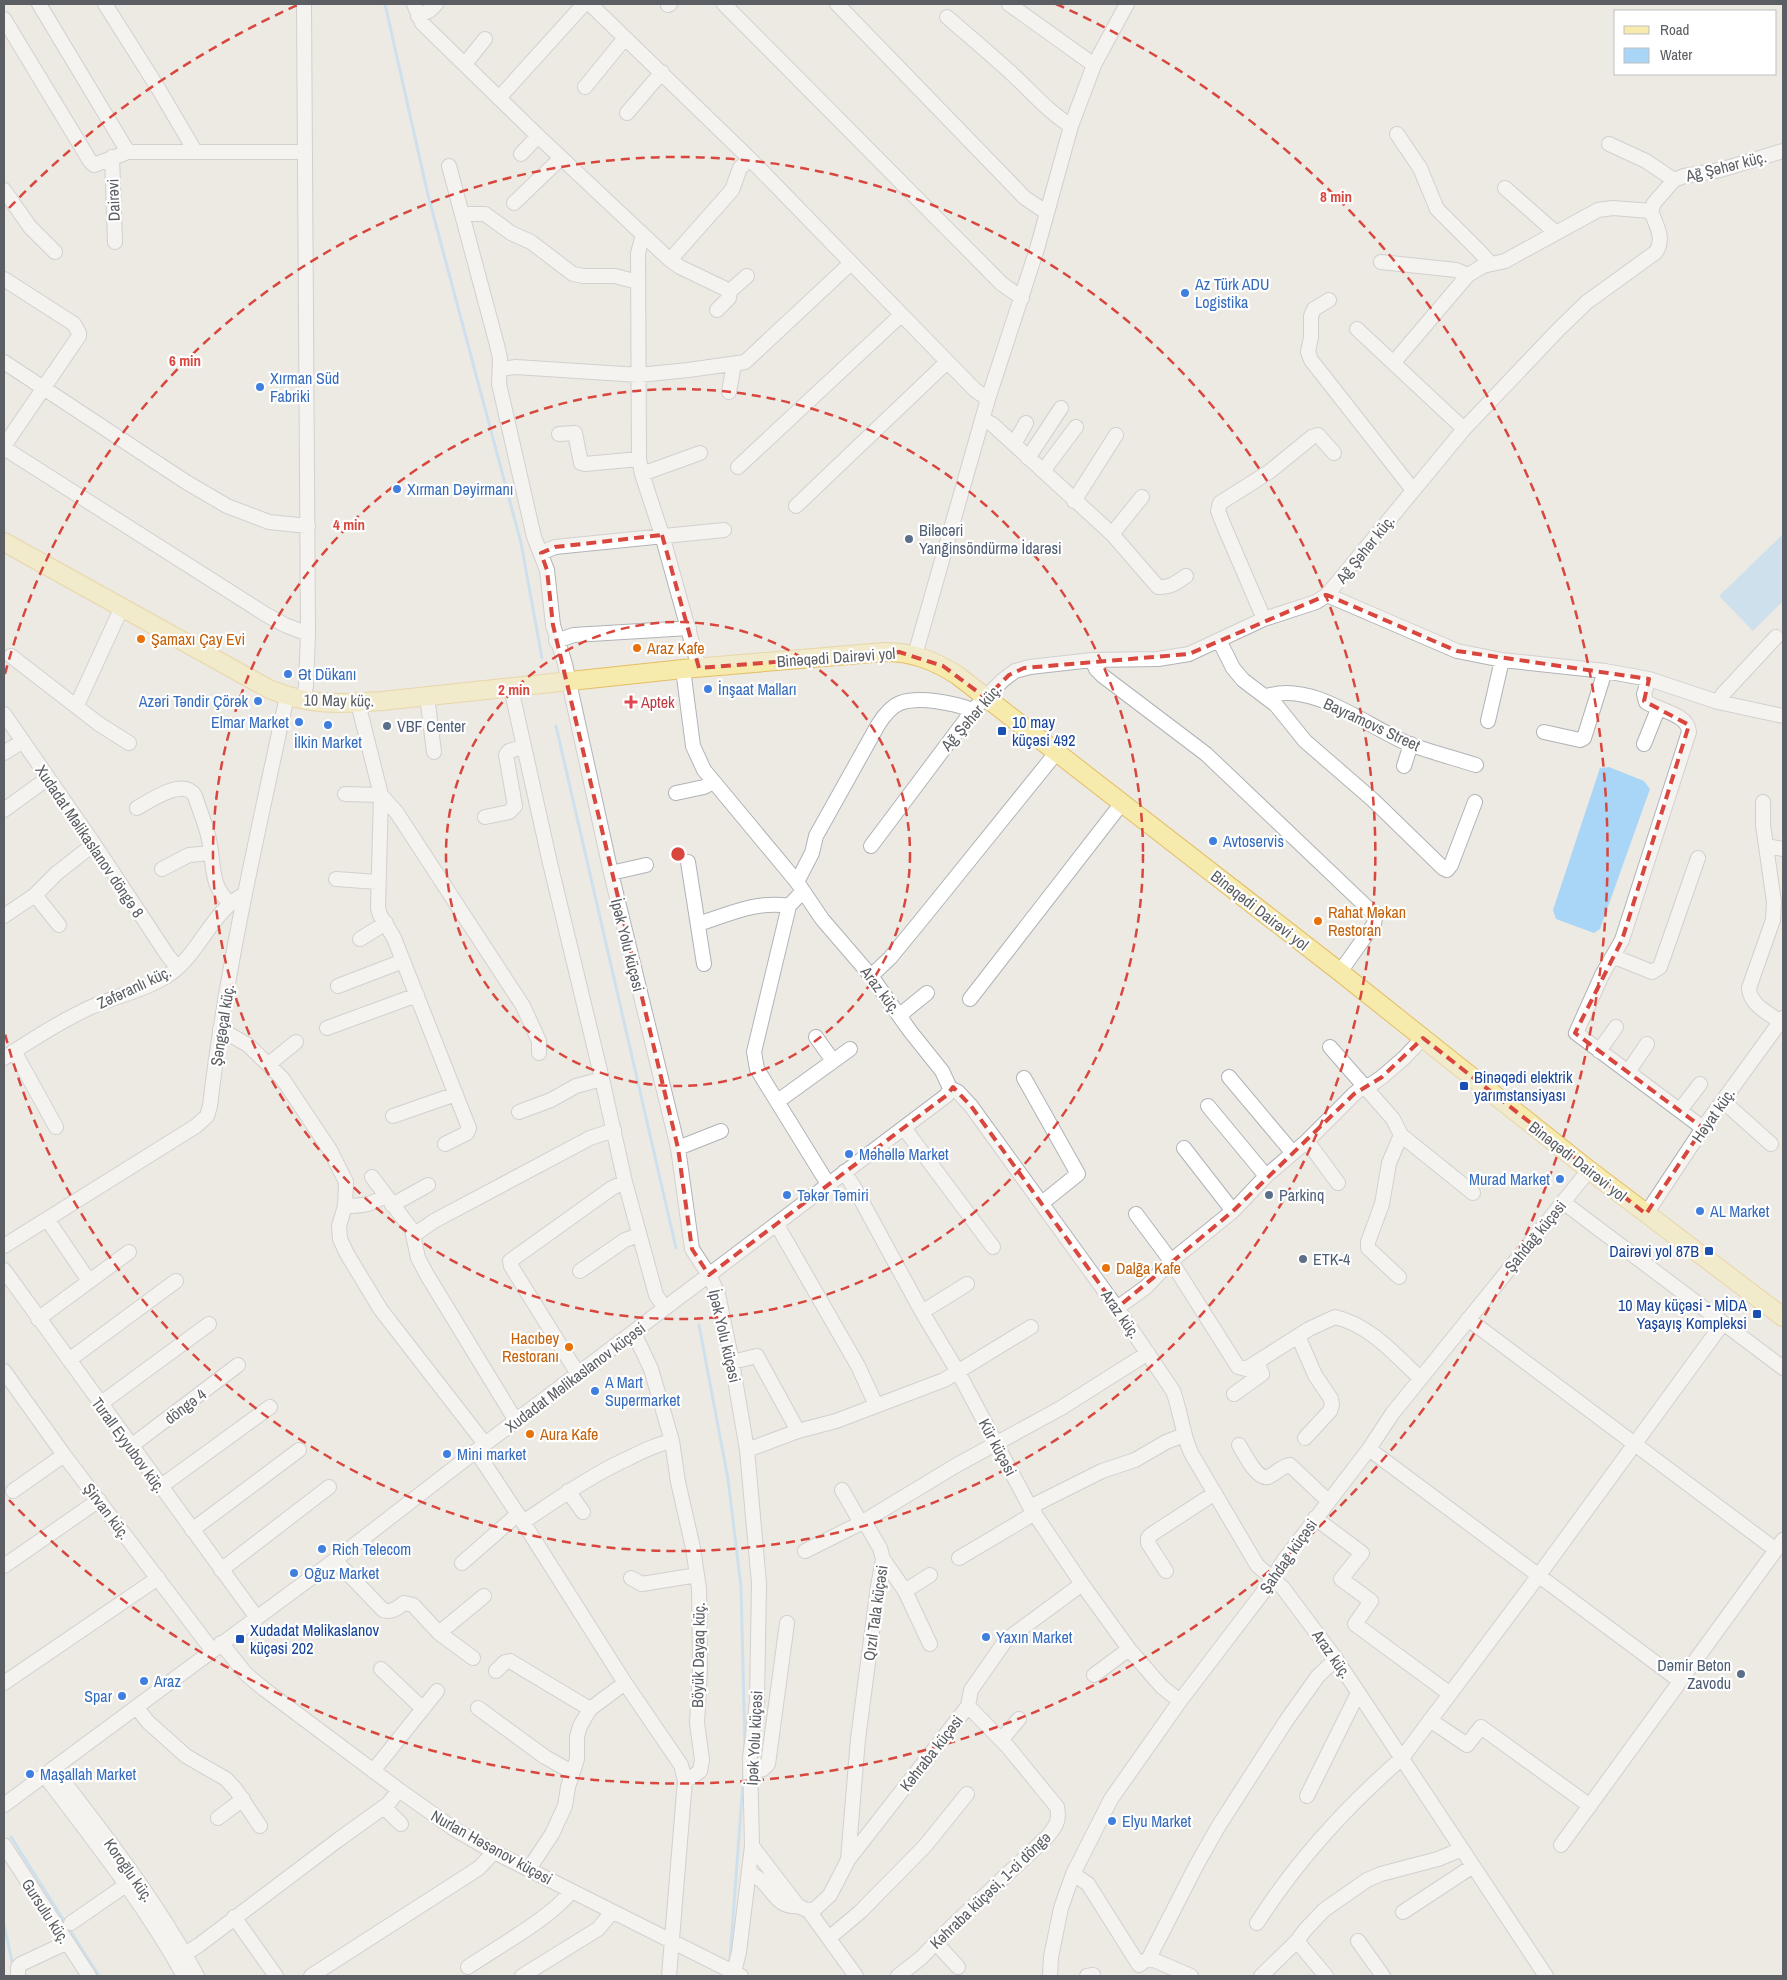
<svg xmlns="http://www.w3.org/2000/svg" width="1787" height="1980" font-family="'Archivo Narrow',sans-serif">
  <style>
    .water { fill: #a9d6f7 }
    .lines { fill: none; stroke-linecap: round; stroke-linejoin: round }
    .stream { stroke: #a9d6f7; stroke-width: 3 }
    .minor-casing { stroke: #b0b3b7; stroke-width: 16 }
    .major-casing { stroke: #e4be65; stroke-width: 20 }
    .minor { stroke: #fff; stroke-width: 14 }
    .major { stroke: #f7eaad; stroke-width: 18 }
    .marked { fill: none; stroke: #d8463d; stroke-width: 4; stroke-dasharray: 10 6; stroke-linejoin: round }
    .ring { fill: none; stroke: #d8463d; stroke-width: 2.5; stroke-dasharray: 9 6 }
    .shop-dot { fill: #3f7fe0; stroke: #fff; stroke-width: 2 }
    .service-dot { fill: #5c6f8a; stroke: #fff; stroke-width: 2 }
    .food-dot { fill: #e8710a; stroke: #fff; stroke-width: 2 }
    .health-dot { fill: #e0444e; stroke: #fff; stroke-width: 2 }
    .transit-dot { fill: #1a4fb4; stroke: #fff; stroke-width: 2 }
    .labels { text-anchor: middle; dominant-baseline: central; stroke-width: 4.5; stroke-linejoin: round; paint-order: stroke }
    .street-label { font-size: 16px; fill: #5b5e62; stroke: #fff }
    .shop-label { font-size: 16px; fill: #366cbe; stroke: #fff; text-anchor: start }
    .service-label { font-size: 16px; fill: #4e5e75; stroke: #fff; text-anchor: start }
    .food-label { font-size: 16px; fill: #c56008; stroke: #fff; text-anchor: start }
    .health-label { font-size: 16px; fill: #be3a42; stroke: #fff; text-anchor: start }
    .transit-label { font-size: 16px; fill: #164399; stroke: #fff; text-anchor: start }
    .centre { fill: #d8463d; stroke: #fff; stroke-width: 2.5 }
    .ring-label { font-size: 15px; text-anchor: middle; font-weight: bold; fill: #d8463d; stroke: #fff; stroke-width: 4.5; stroke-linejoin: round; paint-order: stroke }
  </style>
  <rect width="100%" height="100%" fill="#eceae3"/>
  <path class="water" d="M1783,534V601L1753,631L1719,596Z
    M1609,767L1644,781L1650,789L1600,929L1594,933L1556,919L1553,910L1600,768Z"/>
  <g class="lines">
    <path class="stream" d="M385,4L428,195L521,543L542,658
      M556,726L676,1248
      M699,1325L728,1479L741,1587L745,1747
      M11,1837L99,1976
      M4,1925L13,1966
      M730,1959L744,1768"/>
    <g class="minor-casing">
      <path id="minor" d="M39,4L128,152H305
        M105,4L158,88L195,151
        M414,4L422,23L538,136L670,260L680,267L730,291L729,298L717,310
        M590,4L750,159L975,390L988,399
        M724,4L1002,284L1022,298
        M837,4L1025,198L1046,212
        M1009,4L1094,65
        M668,5L670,4
        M418,16L429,11L436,4
        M947,17C968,35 989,53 1009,71C1030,90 1047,111 1071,126
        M4,19L90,161L94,165L128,152
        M465,64L485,39
        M585,87L625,38
        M499,98L584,4
        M627,113L662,72
        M1397,134L1420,168L1437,209L1480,252L1490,263
        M1609,144L1646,161L1674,180
        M521,154L538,136
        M112,157L115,242
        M449,166L497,345L500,358L499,384L534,537L547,570L553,625L565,664L611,873L678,1148L692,1249L709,1275L718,1294L732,1362L747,1450L759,1583L757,1701L750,1758L752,1846L739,1952L733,1976
        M1505,188L1556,233
        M4,190L30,227L55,252
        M514,203L561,158
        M463,214H485L511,233L531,242L573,274L584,276H615L638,282
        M643,235L638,253L639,459L642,474L662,535L699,668
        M670,260L732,190L740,168L750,159
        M1381,262L1456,270L1468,275L1483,266L1505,261L1598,210L1613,208L1651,211
        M4,279L74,324L79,333V336L4,446
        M730,291L747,276
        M1329,300L1314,309L1311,316V337L1308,352L1311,360L1413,490
        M1357,329L1464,429
        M4,362L186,482L227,506L269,522L308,526
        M1394,362L1468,275
        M500,369L516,367L639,375L688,370L745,362L851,263
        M729,392L734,364
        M983,419L992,424L1112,534L1158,587C1170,588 1176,583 1186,576
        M559,434L575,433L581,463L585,464L639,459
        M1014,444L1026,423
        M4,448L265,614L285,625L308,634
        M1028,458L1061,408
        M738,467L901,315
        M1043,471L1076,427
        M642,474L700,453
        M1074,501L1116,435
        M796,506L947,362
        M1112,534L1142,497
        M541,553L555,547L724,530
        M1327,595L1457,651L1502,660L1605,671L1649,679L1718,702L1783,716
        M1264,619L1224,526L1218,511L1220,503L1269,472L1312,437L1318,435L1334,453
        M1219,640L1233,668L1243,680L1276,705L1305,741L1373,800L1443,868L1447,870L1451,865L1475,802
        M556,641L574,635L689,628
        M915,655L988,399L1037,249L1071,126L1094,65L1127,4
        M11,656L99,724L129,743
        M1092,660L1096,669L1103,676L1206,754L1372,912L1375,918L1374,924L1340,972
        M683,669L693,746L704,770L797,882L822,919L871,976L910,1031L942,1071L950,1088L958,1092L971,1106L1117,1308L1173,1391C1181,1412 1182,1433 1191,1453L1257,1565L1283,1588L1336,1659L1546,1976
        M1649,679L1644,694L1646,702C1660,711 1688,714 1689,732L1622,940L1602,975L1576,1033L1703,1128
        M511,688L550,863L602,1079L625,1182L656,1295L665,1308
        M427,696L434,752
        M1267,696C1314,681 1367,727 1409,744C1431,752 1454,758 1476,765
        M303,701L306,686L308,634L304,4
        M1718,702L1723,694L1776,637
        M358,703L381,795L397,813L523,1006L539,1041V1053
        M77,705L121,609
        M4,714L94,844L168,956L177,967
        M1488,721L1502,660
        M1544,732L1580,740L1584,738L1605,671
        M1644,744L1658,709
        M4,753L23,741
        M1404,766L1411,744
        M676,793L704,787L713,782
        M345,794L381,795L378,908L380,915L394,938L469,1128L467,1133L445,1144
        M1763,802V825L1774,902L1773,920L1749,988C1750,1005 1768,1013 1781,1022
        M137,808C151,800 184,777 195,796C200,812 208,829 210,845C214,868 211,887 230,903
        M4,810L48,778
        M485,817L509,812L515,806L506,755L509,751L524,747
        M871,846L973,710L1003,680L1015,671L1030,667L1092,660L1158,659L1189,654L1264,619L1316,602L1327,595L1464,429L1559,329L1587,302L1656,252C1665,237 1656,226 1651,211L1654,203L1674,180L1684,176L1720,170L1783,151
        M1766,846L1783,849
        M688,862L704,964
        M162,869L189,855L211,853
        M611,873L646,865
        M336,879L378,882
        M797,882L812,853L816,836L878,725C883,717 890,707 900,703C920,696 953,703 973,710
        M802,892L789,906L754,1052L757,1069L828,1184
        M35,895L59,925
        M4,916L35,895L57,873L94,844
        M698,924C727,915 757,900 789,906
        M360,939L386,923
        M1612,958L1620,959L1652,972L1660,967L1698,858
        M871,976L890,958L922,919L1056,753
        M338,986L403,961
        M970,999L1122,803
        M900,1015L927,993
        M327,1028L417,995
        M220,1029L248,1045L282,1078L330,1150L346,1182L345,1206L339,1226L340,1239L347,1254L381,1310L485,1444
        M816,1037L833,1061
        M1330,1047L1393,1119L1401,1135L1389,1163L1382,1204L1368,1242V1248L1399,1277
        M14,1051L56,1127
        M1599,1051L1616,1027
        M4,1058C31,1040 59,1022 89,1008C115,996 147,990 170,974C200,953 212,910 245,894
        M269,1064L296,1042
        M1628,1072L1647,1044
        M1229,1077L1292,1152
        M1024,1078L1078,1174L1042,1203
        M778,1101L850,1049
        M1723,1101L1771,1144
        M1208,1106L1266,1176
        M1680,1110L1700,1084
        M519,1112L551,1100L576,1086L602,1079
        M393,1116L456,1094
        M904,1128L993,1247
        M1401,1135L1473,1193
        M1307,1141L1338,1183
        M678,1148L721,1131
        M1184,1148L1233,1211
        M844,1172L854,1187L922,1312L958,1372L1030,1507L1082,1584L1129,1649L1162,1687L1180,1701
        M372,1177L412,1230L418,1258L427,1275L516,1421
        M1563,1202L1783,1368
        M392,1205L428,1185
        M345,1206C363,1206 370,1205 385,1196
        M1136,1214L1171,1261L1238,1367L1246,1369L1309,1329L1335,1317C1370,1325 1395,1355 1420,1378
        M1646,1214L1703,1128L1783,1018
        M47,1219L89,1281
        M777,1225L858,1366L876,1405
        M414,1235L434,1221L590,1138L614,1130
        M4,1246L196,1126L207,1116L210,1106C226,968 258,832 287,696
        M4,1270L257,1618
        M580,1271L625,1240L639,1235
        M1117,1308L1146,1287L1171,1261L1233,1211L1266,1176L1307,1141L1354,1094L1364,1086L1372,1084L1382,1077L1404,1058L1423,1038
        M922,1312L967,1284
        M38,1319L129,1252
        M1468,1319L1776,1550
        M634,1333L651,1369L672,1441L678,1482L693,1548L699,1589L700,1669L697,1723L702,1760L700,1771L692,1777L685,1780
        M1298,1336L1315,1375L1331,1399L1332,1405L1330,1411L1305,1438
        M69,1360L176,1281
        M732,1362L757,1356L798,1431
        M4,1371L64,1455L212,1650
        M578,1374L511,1266L510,1261L612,1188L625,1182
        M1234,1394L1262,1374L1257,1362
        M100,1404L209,1324
        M1239,1445C1244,1453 1257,1480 1268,1477C1276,1474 1281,1466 1290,1465L1328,1501
        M131,1446L238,1365
        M1369,1449L1680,1681
        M747,1450L798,1431L836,1421L944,1380L1031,1327
        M476,1451L523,1522L625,1683L681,1765L685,1780L669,1976
        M160,1487L270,1407
        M842,1490L861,1523
        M13,1491L64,1455
        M568,1491L583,1512
        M1030,1507L1102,1471L1135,1460L1166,1442L1184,1435
        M1315,1518L1362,1553L1341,1579L1371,1601L1355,1624L1450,1694
        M523,1522C558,1499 591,1475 629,1458C643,1451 657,1444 672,1441
        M192,1530L299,1450
        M805,1551L861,1523L955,1466L1061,1408L1148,1353
        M959,1558L1035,1513
        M883,1559L905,1591L930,1644
        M335,1560L383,1610C392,1613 397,1608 404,1603L413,1605L439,1633L473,1658
        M462,1563L518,1514
        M4,1566L99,1500
        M221,1570L329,1487
        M1166,1571L1148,1543V1538L1152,1534L1215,1493
        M631,1578L642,1584L697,1575
        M905,1591L930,1575
        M439,1633L484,1596
        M221,1643L246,1674L264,1689L399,1790L454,1829L494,1852L741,1976
        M381,1669L423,1709
        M496,1671L505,1662L510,1661L590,1709
        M1094,1675L1129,1649
        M4,1683L158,1578
        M137,1708L148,1722L186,1756L226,1779L236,1790L260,1826
        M478,1708L545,1757L572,1772
        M1430,1720L1467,1745L1481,1727L1590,1806
        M1001,1740L1019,1719
        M54,1769C106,1836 157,1902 197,1976
        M373,1771L437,1691
        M750,1773L763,1769L768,1764L787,1623
        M45,1776C94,1841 145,1905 184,1976
        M1307,1796L1358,1693
        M4,1805L335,1560L485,1444L947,1095L950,1088
        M384,1807L401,1824
        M218,1818L243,1799
        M4,1845L89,1976
        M1561,1845L1783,1540
        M752,1846L798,1906L809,1911L856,1976
        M848,1860L858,1739L878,1586L883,1559L880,1548L864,1521
        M529,1869L552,1834L565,1806L568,1787L577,1759V1737L580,1726L590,1709L625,1683
        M749,1873C772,1881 773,1909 798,1906
        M1073,1874L1088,1884L1139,1965L1149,1958L1196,1866L1218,1827L1286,1721L1318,1676L1336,1659
        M809,1911L815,1909L830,1895L848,1860L968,1706L971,1690L1006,1640L1082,1584
        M1403,1912L1473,1866
        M234,1917L276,1976
        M71,1923L126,1885
        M1257,1923C1296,1862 1347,1806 1402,1758L1539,1575L1723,1323
        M829,1938L860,1912L925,1846L967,1794
        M1297,1941L1326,1976
        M1358,1941L1383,1976
        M936,1943L958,1967
        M185,1954L199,1945L338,1840L388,1804L399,1790
        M1149,1958L1191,1976
        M468,1967C494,1949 554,1916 571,1891
        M18,1976V1967L21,1964L66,1943
        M311,1976L479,1868L494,1852
        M522,1976L598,1929L612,1912
        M898,1976L921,1958L951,1927L1047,1837C1056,1826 1060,1821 1057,1807L1008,1747L968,1706
        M1050,1976L1051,1957L1061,1908L1073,1874L1111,1799L1180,1701L1267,1587L1284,1560L1369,1449L1392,1414L1589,1170
        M1087,1976L1093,1975
        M1261,1976L1297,1941L1305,1930L1324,1910L1367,1880L1381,1874L1438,1859L1462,1849"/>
    </g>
    <g class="major-casing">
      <path id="major" d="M4,542L269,689C310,706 339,704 382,701L683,669L884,652C912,652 933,660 957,675L1340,972L1589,1170L1783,1317"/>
    </g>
    <use href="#minor" class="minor"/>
    <use href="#major" class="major"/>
  </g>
  <path d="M0 0H1787V1980H0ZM662,535L699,668L899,652L943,666L986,698L1009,675L1024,668L1189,654L1327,595L1457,651L1649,679L1644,701L1689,725L1622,940L1575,1033L1703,1128L1646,1214L1423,1038L1382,1077L1354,1094L1233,1211L1117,1308L971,1106L953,1087L947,1095L709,1275L692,1249L678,1148L553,625L547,570L541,553L555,547Z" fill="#eceae3" fill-opacity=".55" fill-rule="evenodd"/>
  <path class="marked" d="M662,535L699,668L899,652L943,666L986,698L1009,675L1024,668L1189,654L1327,595L1457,651L1649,679L1644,701L1689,725L1622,940L1575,1033L1703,1128L1646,1214L1423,1038L1382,1077L1354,1094L1233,1211L1117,1308L971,1106L953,1087L947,1095L709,1275L692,1249L678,1148L553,625L547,570L541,553L555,547Z"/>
  <g class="ring">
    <circle cx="678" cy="854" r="232"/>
    <circle cx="678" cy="854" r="465"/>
    <path d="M5 674A697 697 0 1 1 5 1034"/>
    <path d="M9 208A930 930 0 0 1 300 4M1056 4A930 930 0 1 1 9 1500"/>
  </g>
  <g class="shop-dot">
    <circle cx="1185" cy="293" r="5"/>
    <circle cx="260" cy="387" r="5"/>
    <circle cx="397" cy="489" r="5"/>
    <circle cx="288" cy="674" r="5"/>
    <circle cx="708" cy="689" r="5"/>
    <circle cx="258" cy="701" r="5"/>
    <circle cx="299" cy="722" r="5"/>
    <circle cx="328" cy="725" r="5"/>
    <circle cx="1213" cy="841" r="5"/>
    <circle cx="849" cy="1154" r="5"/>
    <circle cx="1560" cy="1179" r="5"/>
    <circle cx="787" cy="1195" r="5"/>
    <circle cx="1700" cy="1211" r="5"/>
    <circle cx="595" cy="1391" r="5"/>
    <circle cx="447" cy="1454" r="5"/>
    <circle cx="322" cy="1549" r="5"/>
    <circle cx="294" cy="1573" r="5"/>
    <circle cx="986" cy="1637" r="5"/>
    <circle cx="144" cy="1681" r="5"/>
    <circle cx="122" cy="1696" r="5"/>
    <circle cx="30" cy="1774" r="5"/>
    <circle cx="1112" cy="1821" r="5"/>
  </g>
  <g class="service-dot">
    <circle cx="909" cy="539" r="5"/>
    <circle cx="387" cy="726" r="5"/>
    <circle cx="1269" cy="1195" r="5"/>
    <circle cx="1303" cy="1259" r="5"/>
    <circle cx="1741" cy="1674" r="5"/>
  </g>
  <g class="food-dot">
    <circle cx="141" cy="639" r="5"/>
    <circle cx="637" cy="648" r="5"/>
    <circle cx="1318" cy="921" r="5"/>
    <circle cx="1106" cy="1268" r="5"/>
    <circle cx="569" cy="1347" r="5"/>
    <circle cx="530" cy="1434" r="5"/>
  </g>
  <path class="health-dot" d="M628.5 694.5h5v5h5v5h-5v5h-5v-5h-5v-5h5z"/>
  <g class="transit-dot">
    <rect x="997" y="726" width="10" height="10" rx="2.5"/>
    <rect x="1459" y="1081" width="10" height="10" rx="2.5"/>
    <rect x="1704" y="1246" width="10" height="10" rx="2.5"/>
    <rect x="1752" y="1309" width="10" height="10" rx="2.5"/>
    <rect x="235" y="1634" width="10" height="10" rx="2.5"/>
  </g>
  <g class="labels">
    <g class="street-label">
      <text transform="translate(1726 166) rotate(-14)">Ağ Şəhər küç.</text>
      <text transform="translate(113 200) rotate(-92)">Dairəvi</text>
      <text transform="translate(1365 549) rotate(-51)">Ağ Şəhər küç.</text>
      <text transform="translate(836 657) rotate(-4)">Binəqədi Dairəvi yol</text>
      <text transform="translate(339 700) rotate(1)">10 May küç.</text>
      <text transform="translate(971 717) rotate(-49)">Ağ Şəhər küç.</text>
      <text transform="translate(1372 724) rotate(25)">Bayramovs Street</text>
      <text transform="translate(90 841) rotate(56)">Xudadat Məlikaslanov döngə 8</text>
      <text transform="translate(1260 910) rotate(38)">Binəqədi Dairəvi yol</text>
      <text transform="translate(628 945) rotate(76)">İpək Yolu küçəsi</text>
      <text transform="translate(134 987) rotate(-25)">Zəfəranlı küç.</text>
      <text transform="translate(881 990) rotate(53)">Araz küç.</text>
      <text transform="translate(222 1025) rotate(-81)">Şəngəçal küç.</text>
      <text transform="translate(1713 1115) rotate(-55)">Həyat küç.</text>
      <text transform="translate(1578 1161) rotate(38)">Binəqədi Dairəvi yol</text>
      <text transform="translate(1535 1236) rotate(-51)">Şahdağ küçəsi</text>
      <text transform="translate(1121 1314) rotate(55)">Araz küç.</text>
      <text transform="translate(725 1336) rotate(77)">İpək Yolu küçəsi</text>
      <text transform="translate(575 1377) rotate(-37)">Xudadat Məlikaslanov küçəsi</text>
      <text transform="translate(185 1406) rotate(-37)">döngə 4</text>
      <text transform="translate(129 1445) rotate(54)">Turall Eyyubov küç.</text>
      <text transform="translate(998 1447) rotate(62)">Kür küçəsi</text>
      <text transform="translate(107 1511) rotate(53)">Şirvan küç.</text>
      <text transform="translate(1288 1556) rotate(-55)">Şahdağ küçəsi</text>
      <text transform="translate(875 1613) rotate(-82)">Qızıl Tala küçəsi</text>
      <text transform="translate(1332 1654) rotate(55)">Araz küç.</text>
      <text transform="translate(698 1655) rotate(-89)">Böyük Dayaq küç.</text>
      <text transform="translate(754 1738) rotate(-87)">İpək Yolu küçəsi</text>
      <text transform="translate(931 1753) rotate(-52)">Kəhraba küçəsi</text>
      <text transform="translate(492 1847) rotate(29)">Nurlan Həsənov küçəsi</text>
      <text transform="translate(129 1870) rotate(55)">Koroğlu küç.</text>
      <text transform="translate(990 1890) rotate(-44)">Kəhraba küçəsi, 1-ci döngə</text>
      <text transform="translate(46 1911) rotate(57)">Gursulu küç.</text>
    </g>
    <g class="shop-label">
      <text x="1195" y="284">Az Türk ADU<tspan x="1195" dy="18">Logistika</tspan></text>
      <text x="270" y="378">Xırman Süd<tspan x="270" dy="18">Fabriki</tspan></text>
      <text x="407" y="489">Xırman Dəyirmanı</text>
      <text x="298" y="674">Ət Dükanı</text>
      <text x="718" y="689">İnşaat Malları</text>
      <text x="248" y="701" text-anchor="end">Azəri Təndir Çörək</text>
      <text x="289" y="722" text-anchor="end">Elmar Market</text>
      <text x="328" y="742" text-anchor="middle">İlkin Market</text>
      <text x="1223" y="841">Avtoservis</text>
      <text x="859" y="1154">Məhəllə Market</text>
      <text x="1550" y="1179" text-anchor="end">Murad Market</text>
      <text x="797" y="1195">Təkər Təmiri</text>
      <text x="1710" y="1211">AL Market</text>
      <text x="605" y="1382">A Mart<tspan x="605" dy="18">Supermarket</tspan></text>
      <text x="457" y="1454">Mini market</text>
      <text x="332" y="1549">Rich Telecom</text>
      <text x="304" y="1573">Oğuz Market</text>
      <text x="996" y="1637">Yaxın Market</text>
      <text x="154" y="1681">Araz</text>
      <text x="112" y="1696" text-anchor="end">Spar</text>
      <text x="40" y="1774">Maşallah Market</text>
      <text x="1122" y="1821">Elyu Market</text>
    </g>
    <g class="service-label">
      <text x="919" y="530">Biləcəri<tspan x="919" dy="18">Yanğinsöndürmə İdarəsi</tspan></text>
      <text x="397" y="726">VBF Center</text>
      <text x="1279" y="1195">Parkinq</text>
      <text x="1313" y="1259">ETK-4</text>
      <text x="1731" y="1665" text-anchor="end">Dəmir Beton<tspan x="1731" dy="18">Zavodu</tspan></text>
    </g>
    <g class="food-label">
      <text x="151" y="639">Şamaxı Çay Evi</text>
      <text x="647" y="648">Araz Kafe</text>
      <text x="1328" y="912">Rahat Məkan<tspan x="1328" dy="18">Restoran</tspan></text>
      <text x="1116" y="1268">Dalğa Kafe</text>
      <text x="559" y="1338" text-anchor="end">Hacıbey<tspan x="559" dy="18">Restoranı</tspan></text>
      <text x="540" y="1434">Aura Kafe</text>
    </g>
    <g class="health-label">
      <text x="641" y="702">Aptek</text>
    </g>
    <g class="transit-label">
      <text x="1012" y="722">10 may<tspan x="1012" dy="18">küçəsi 492</tspan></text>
      <text x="1474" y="1077">Binəqədi elektrik<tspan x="1474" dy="18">yarımstansiyası</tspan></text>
      <text x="1699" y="1251" text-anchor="end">Dairəvi yol 87B</text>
      <text x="1747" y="1305" text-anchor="end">10 May küçəsi - MİDA<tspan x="1747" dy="18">Yaşayış Kompleksi</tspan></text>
      <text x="250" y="1630">Xudadat Məlikaslanov<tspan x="250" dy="18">küçəsi 202</tspan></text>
    </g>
  </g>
  <circle cx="678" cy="854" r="8" class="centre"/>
  <g class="ring-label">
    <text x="1336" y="202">8 min</text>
    <text x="185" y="366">6 min</text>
    <text x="349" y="530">4 min</text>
    <text x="514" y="695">2 min</text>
  </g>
  <rect width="1787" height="1980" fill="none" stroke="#5b5e62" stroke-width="10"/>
  <rect x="1614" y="10" width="162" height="65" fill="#ffffff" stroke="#bdbfc0"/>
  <rect x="1624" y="26" width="25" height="8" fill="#f7eaad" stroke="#bdbfc0"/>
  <text x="1660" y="35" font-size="15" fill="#5b5e62">Road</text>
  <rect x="1624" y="48" width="25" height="15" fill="#a9d6f7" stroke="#bdbfc0"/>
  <text x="1660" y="60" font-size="15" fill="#5b5e62">Water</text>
</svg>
